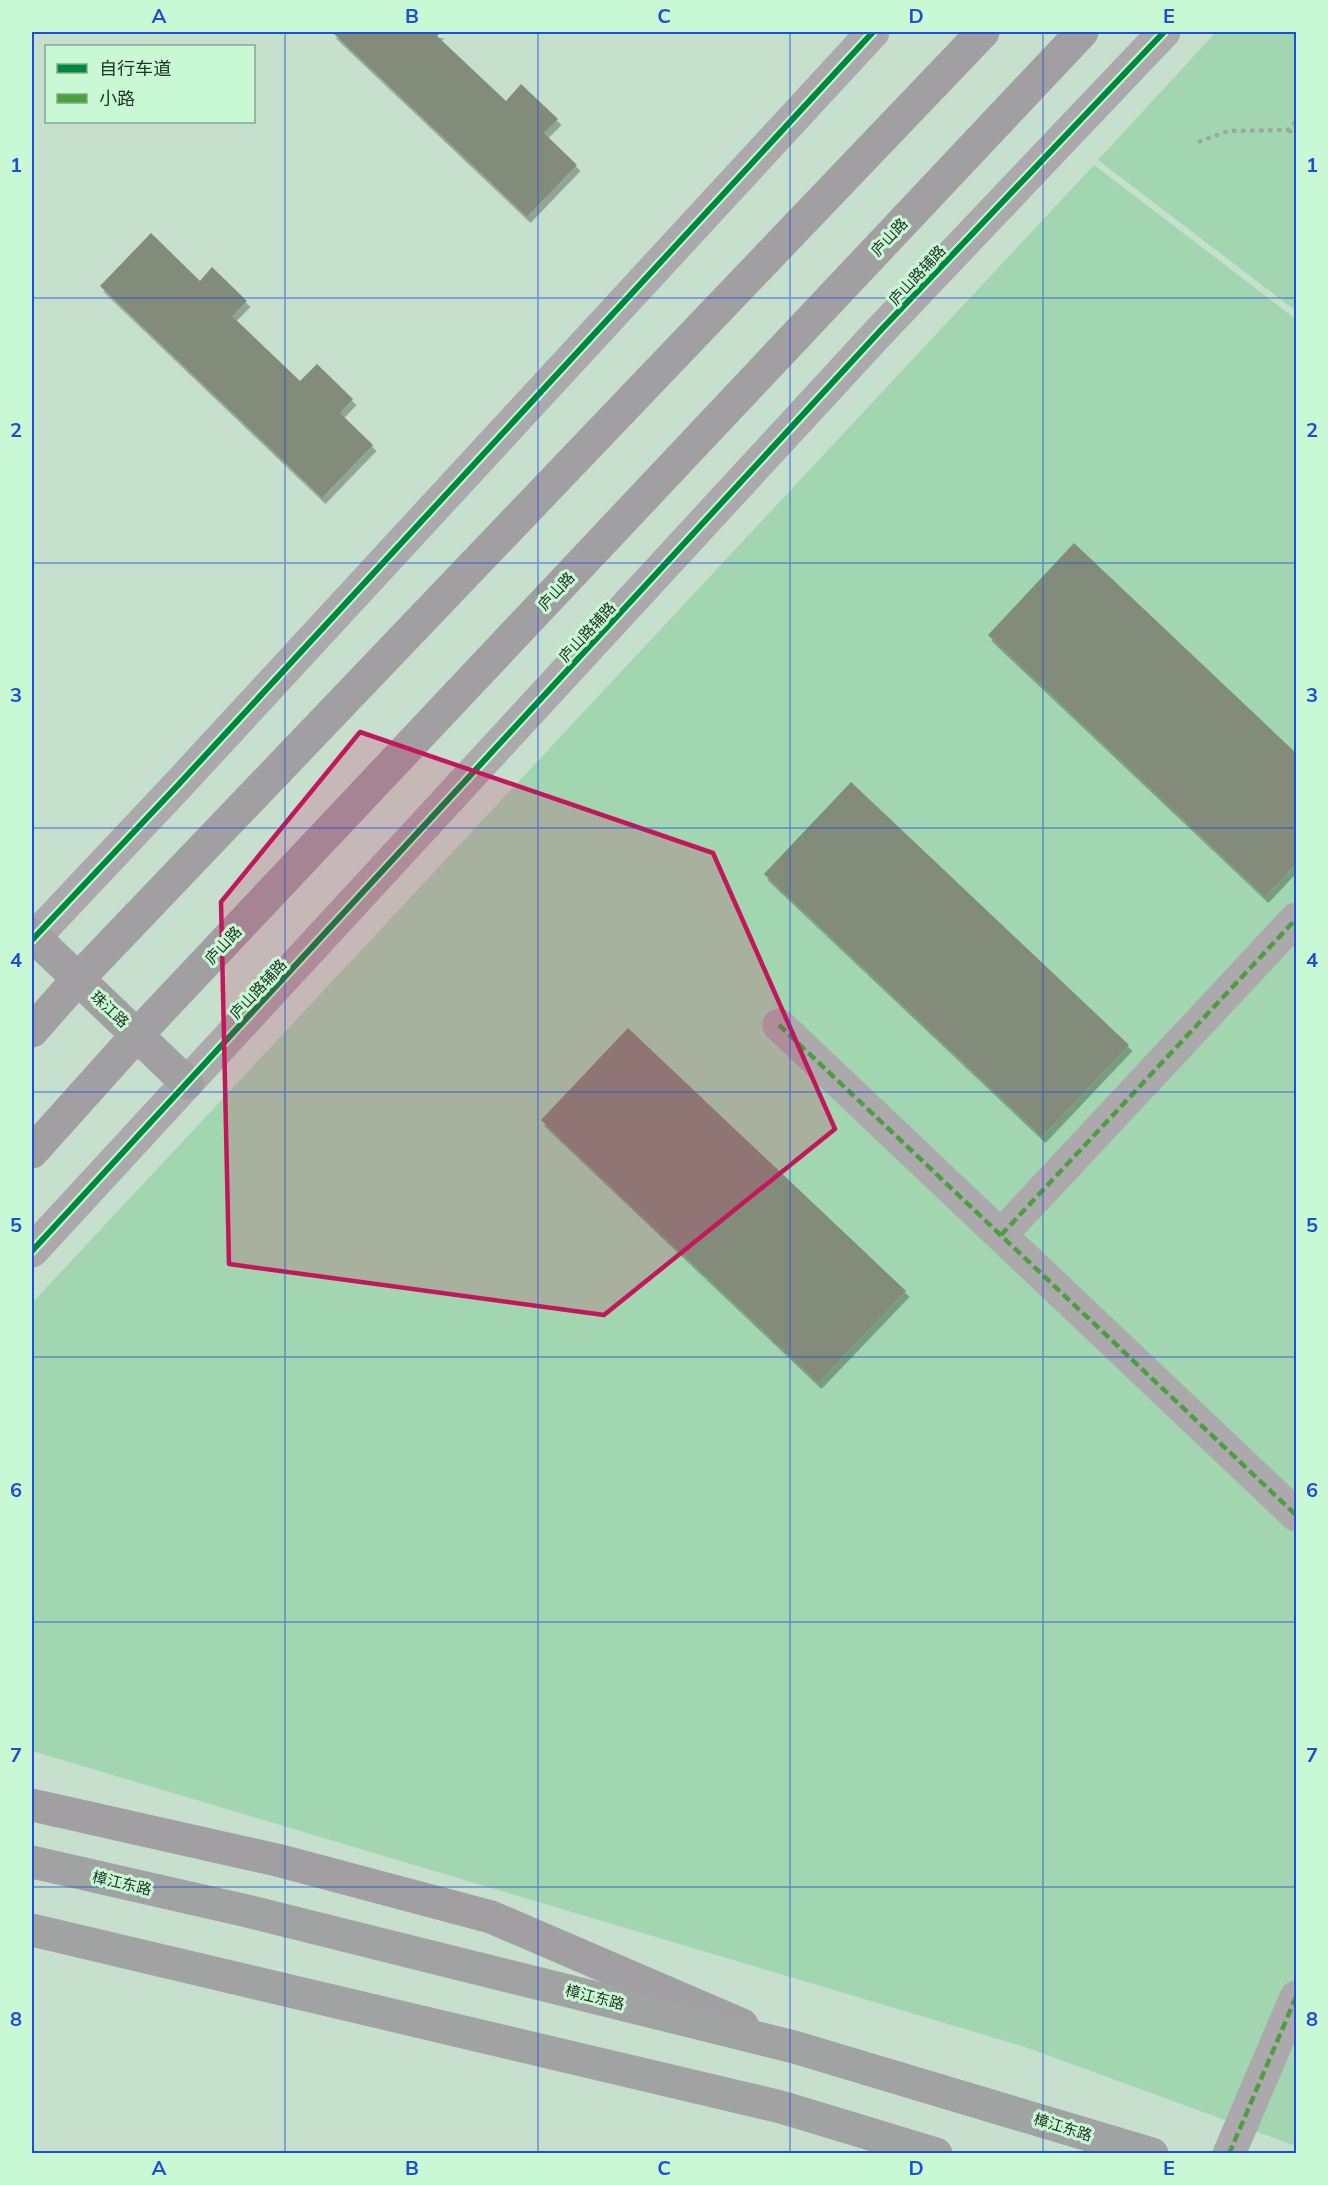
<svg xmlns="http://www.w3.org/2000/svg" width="1328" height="2185" font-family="Mulish,'Noto Sans SC',sans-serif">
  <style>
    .green { fill: #a2d6b0 }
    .building { fill: #838c7a; filter: url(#shadow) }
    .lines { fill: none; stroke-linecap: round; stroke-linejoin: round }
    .path { stroke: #a1a5a2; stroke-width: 4; stroke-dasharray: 4.5 4.5; stroke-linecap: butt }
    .street { stroke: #aba9ab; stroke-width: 33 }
    .secondary { stroke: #a19fa2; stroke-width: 33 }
    .primary { stroke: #a1a2a2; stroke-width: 33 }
    .quiet { stroke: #4d9e40; stroke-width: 4.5; stroke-dasharray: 9 4.5; stroke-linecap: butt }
    .cycleway-casing { stroke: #c8f8d4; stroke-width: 10 }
    .cycleway { stroke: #00873e; stroke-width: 6 }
    .marked { fill: #c2185b; fill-opacity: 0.2; stroke: #c2185b; stroke-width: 4.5; stroke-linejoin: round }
    .grid { fill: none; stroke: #1d4ed8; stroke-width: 1.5; stroke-opacity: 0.55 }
    .labels { text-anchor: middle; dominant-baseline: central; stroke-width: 6; stroke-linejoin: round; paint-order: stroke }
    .street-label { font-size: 15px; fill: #203325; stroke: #c8f8d4 }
    .neatline { fill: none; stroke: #1d4ed8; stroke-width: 2 }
    .grid-label { font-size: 20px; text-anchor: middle; font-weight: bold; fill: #1d4ed8 }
  </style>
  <defs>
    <filter id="shadow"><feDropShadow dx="3.5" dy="6" stdDeviation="0" flood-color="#0004"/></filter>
  </defs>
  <rect width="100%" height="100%" fill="#c6e0cd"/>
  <path class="green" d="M1216,32H1296V311L1098,160Z
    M1094,165L1296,319V2146L1025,2047L32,1751V1303Z"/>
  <path class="building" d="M332,32H441L437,36L506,101L521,84L558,119L544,133L577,165L527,217Z
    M151,233L200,281L212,267L247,301L232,316L300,381L317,364L353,399L340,413L373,445L322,498L100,286Z
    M1074,543L1296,753V864L1265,897L988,635Z
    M851,782L1129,1045L1042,1137L764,874Z
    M628,1028L906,1291L818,1383L541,1120Z"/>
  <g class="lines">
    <path class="path" d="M1288,130L1296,136
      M1198,142L1228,131L1288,130L1296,121"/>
    <path class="street" d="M32,940L179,784L873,32
      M779,1025L1296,1515
      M1001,1235L1296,919
      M32,1251L880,331L1164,32
      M1229,2154L1296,1997"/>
    <path class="secondary" d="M32,935L187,1083
      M32,1031L78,979L983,32
      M32,1152L137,1035L1082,32
      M32,1805L277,1860L491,1917L742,2025"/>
    <path class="primary" d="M32,1862L247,1911L794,2047L1152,2154
      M32,1930L781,2107L936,2154"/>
    <path class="quiet" d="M779,1025L1296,1515
      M1001,1235L1296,919
      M1229,2154L1296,1997"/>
    <g class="cycleway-casing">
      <path id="cycleway" d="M32,940L179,784L873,32
        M32,1251L880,331L1164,32"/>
    </g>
    <use href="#cycleway" class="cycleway"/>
  </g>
  <path class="marked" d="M360,732L713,853L835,1129L604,1315L229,1264L221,902Z"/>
  <path class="grid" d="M285,32V2154M538,32V2154M790,32V2154M1043,32V2154M32,298H1296M32,563H1296M32,828H1296M32,1092H1296M32,1357H1296M32,1622H1296M32,1887H1296"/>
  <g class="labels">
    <g class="street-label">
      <text transform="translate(889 237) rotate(-47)">庐山路</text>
      <text transform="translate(917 275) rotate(-47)">庐山路辅路</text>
      <text transform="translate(556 591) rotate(-47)">庐山路</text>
      <text transform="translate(587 632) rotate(-47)">庐山路辅路</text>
      <text transform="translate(223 945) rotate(-47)">庐山路</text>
      <text transform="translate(258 989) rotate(-47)">庐山路辅路</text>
      <text transform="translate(110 1009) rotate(43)">珠江路</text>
      <text transform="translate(122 1883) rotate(13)">樟江东路</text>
      <text transform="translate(595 1997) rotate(14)">樟江东路</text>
      <text transform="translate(1063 2127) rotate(17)">樟江东路</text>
    </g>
  </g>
  <rect width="1328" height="2185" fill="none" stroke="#c8f8d4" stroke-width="66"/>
  <rect x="45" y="45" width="210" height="78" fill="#c8f8d4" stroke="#85a98e" stroke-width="1.5"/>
  <rect x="57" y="64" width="30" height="9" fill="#00873e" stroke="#85a98e" stroke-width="1.5"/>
  <text x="99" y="75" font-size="18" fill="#203325">自行车道</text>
  <rect x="57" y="94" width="30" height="9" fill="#4d9e40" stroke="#85a98e" stroke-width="1.5"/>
  <text x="99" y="105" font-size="18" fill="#203325">小路</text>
  <rect x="33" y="33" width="1262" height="2119" class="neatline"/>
  <g class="grid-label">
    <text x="159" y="23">A</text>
    <text x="412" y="23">B</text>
    <text x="664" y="23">C</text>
    <text x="916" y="23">D</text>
    <text x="1169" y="23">E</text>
    <text x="16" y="172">1</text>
    <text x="1312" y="172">1</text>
    <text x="16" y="437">2</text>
    <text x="1312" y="437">2</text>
    <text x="16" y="702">3</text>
    <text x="1312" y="702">3</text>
    <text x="16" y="967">4</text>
    <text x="1312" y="967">4</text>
    <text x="16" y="1232">5</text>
    <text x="1312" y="1232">5</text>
    <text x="16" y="1497">6</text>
    <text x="1312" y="1497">6</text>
    <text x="16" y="1762">7</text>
    <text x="1312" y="1762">7</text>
    <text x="16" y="2026">8</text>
    <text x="1312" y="2026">8</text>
    <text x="159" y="2175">A</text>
    <text x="412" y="2175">B</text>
    <text x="664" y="2175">C</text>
    <text x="916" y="2175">D</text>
    <text x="1169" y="2175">E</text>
  </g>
</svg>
